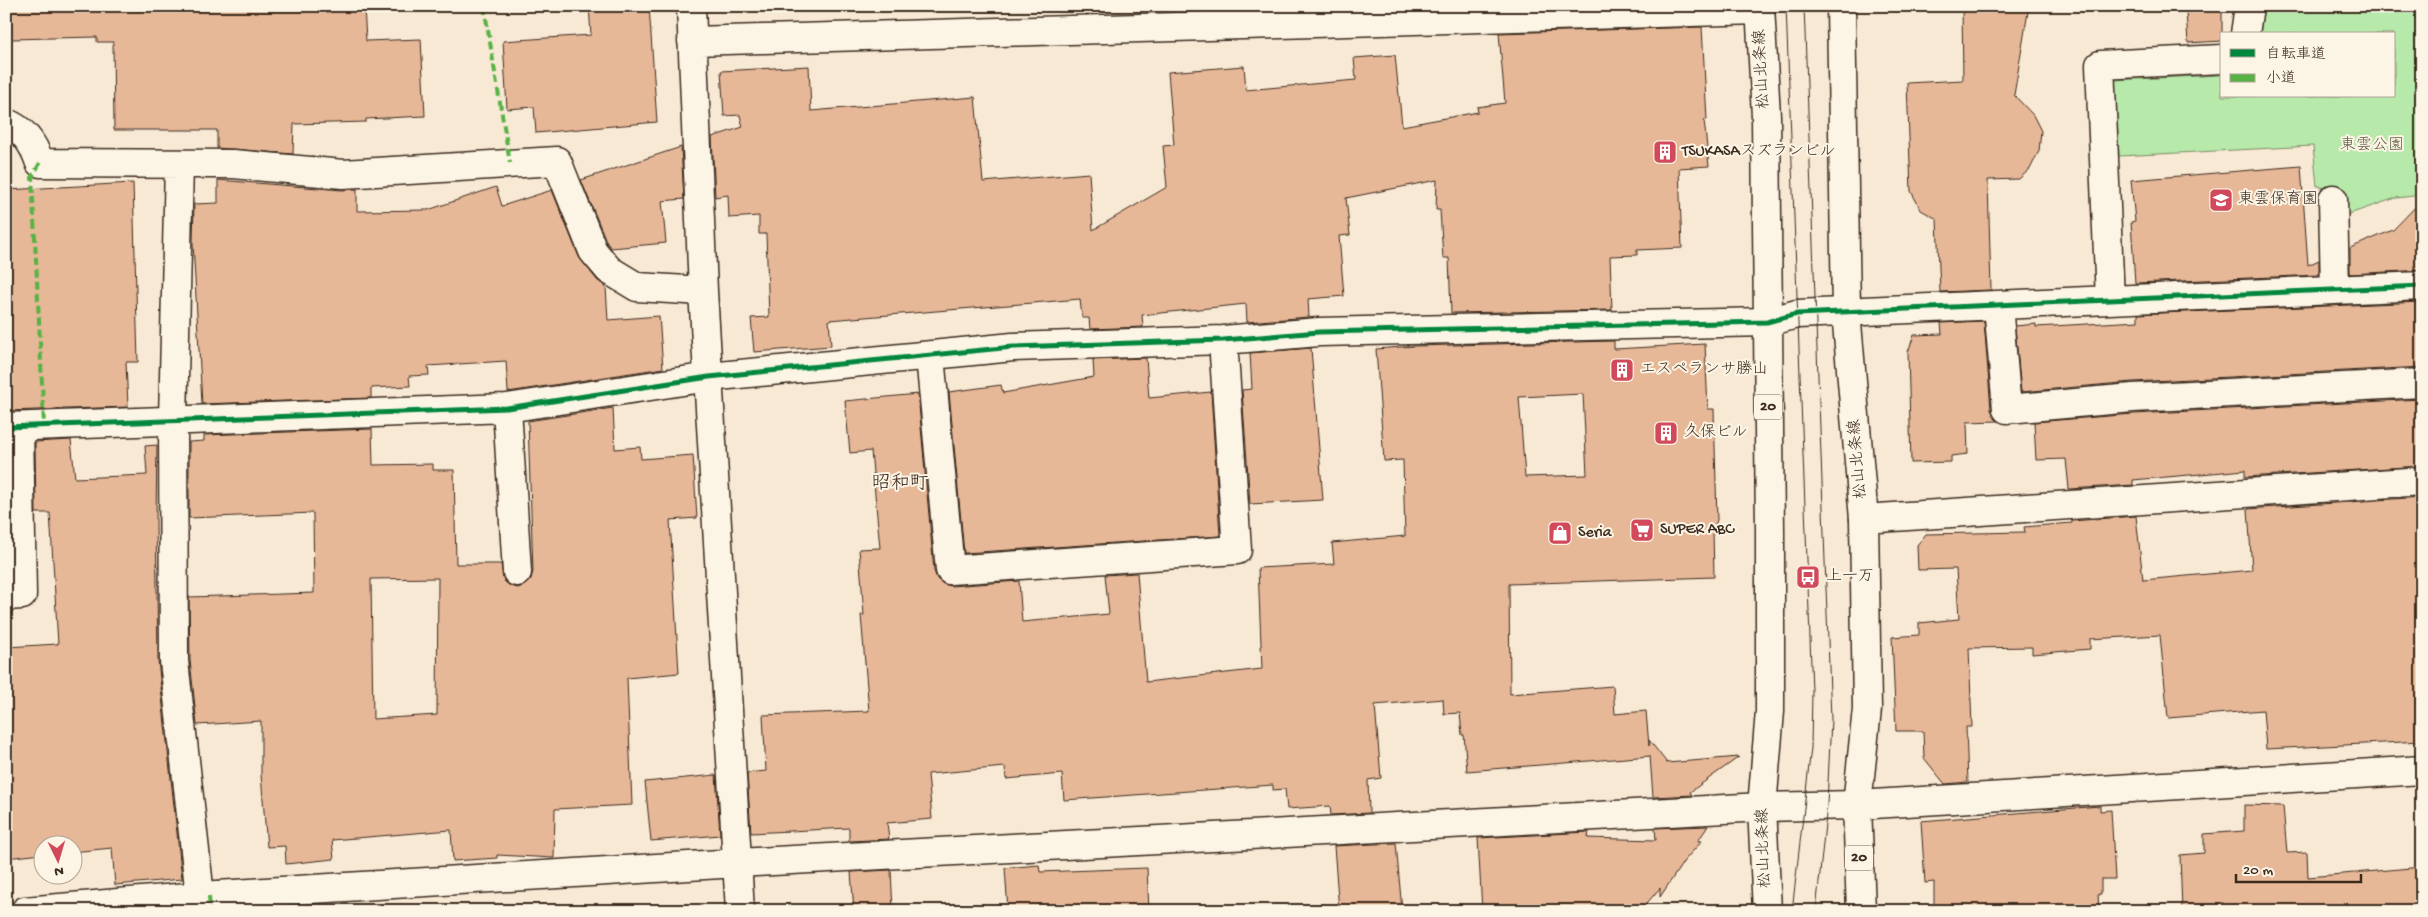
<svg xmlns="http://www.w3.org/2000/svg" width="2428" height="917" font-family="'Gochi Hand','Klee One',sans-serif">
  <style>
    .green { fill: #b7eaaa; stroke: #798a64 }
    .building { fill: #e7b897; stroke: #3b2a1e; fill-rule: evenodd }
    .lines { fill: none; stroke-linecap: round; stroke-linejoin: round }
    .minor-casing { stroke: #3b2a1e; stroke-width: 31 }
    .primary-casing { stroke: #3b2a1e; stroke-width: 31 }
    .minor { stroke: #fcf5e5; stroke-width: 28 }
    .primary { stroke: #fcf5e5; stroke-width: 28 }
    .tram { stroke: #3b2a1e; stroke-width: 1 }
    .quiet { stroke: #57b245; stroke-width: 4; stroke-dasharray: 8 4; stroke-linecap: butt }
    .cycleway-casing { stroke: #fcf5e5; stroke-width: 8 }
    .cycleway { stroke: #00873e; stroke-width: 5 }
    .labels { text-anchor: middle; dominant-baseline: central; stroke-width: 4; stroke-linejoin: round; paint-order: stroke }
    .shield { fill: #fcf5e5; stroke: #75675a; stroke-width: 1 }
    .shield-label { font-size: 15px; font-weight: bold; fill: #3b2a1e }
    .street-label { font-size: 16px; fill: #3b2a1e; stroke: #fcf5e5 }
    .park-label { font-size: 16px; fill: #5a5a41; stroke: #fcf5e5 }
    .poi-label { font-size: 16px; fill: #3b2a1e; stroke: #fcf5e5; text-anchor: start }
    .quarter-label { font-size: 19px; fill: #3b2a1e; stroke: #fcf5e5 }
  </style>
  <rect width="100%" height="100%" fill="#f8e9d5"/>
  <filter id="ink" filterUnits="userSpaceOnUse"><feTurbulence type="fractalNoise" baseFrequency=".02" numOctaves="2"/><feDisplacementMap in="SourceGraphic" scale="10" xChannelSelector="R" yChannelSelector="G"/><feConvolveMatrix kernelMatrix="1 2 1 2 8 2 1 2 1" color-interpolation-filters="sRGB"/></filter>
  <g filter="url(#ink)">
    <path class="green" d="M2264,6H2422V195L2396,198L2346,215L2344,188L2317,186L2313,146L2119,156L2115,80L2222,75V96H2394V34H2260Z"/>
    <path class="building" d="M9,6H364L366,41L421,39L425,116L366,119V122L294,124L293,154L217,148V130H114L113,42H97V37L10,39Z
      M589,6H649L657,122L536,133L534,107L507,109L503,41L591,35Z
      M1962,6H2029L2014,95L2033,115L2041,131L2039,151L2030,169L2019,179L1988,180L1991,290L1940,292L1937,219L1921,210L1911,191L1907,83L1963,80Z
      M2222,9V41L2188,43L2186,11Z
      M1702,27L1707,120H1704L1709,166L1679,168L1682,248L1637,250V255L1610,256L1612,310L1451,313L1449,258H1443L1440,210H1436L1437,180L1346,198L1350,235L1339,236L1344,296L1308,299L1309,317L1247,322L1246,304L1142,315L1143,327L1090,329L1089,318H1082L1080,299L829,320L831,346L754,352L751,318L769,317L766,234H759V216L729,218L728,195L715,197L712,137L743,127L740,115L724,116L721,71L809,66L811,111L975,97L983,182L1089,173L1093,230L1167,187L1163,146L1174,145L1168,72L1244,66L1246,90L1356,80L1354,58L1395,55L1402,126L1478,112L1477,107L1505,103L1499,33Z
      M681,147L684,199L662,201L666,243L611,248L607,243L581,180Z
      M2301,166L2308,265L2319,260V275L2135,283L2131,222L2135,221L2131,180Z
      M218,180L342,190L357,189V211L428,210L496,187L502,206L552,190L579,257L597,280L606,287L608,320L659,316L663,368L508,392L506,361L428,366L429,375L409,376L410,386L371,388V398L202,404L193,243L194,204L218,203Z
      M133,183L138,362H126L128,407L6,411V190Z
      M2422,200V270L2350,274V248L2393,230Z
      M2422,302V367L2132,382L2021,392L2015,326L2036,324V327L2138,321V314Z
      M1984,321L1991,410L1998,421L1967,422L1968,454L1951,456V462L1911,463L1908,352L1914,335L1942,334L1941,323Z
      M1614,341V349L1705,344L1708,409H1714L1717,520L1713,530L1714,577L1509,584L1510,694L1613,686L1615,714L1646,711L1649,746V740L1667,763L1739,757L1690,792L1692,795L1653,797L1650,756L1467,771L1464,735H1462L1460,713L1444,714L1443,699L1375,705L1381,778L1368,780L1369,813L1331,815L1330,806L1287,809L1285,789L1273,790V785L1064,800L1062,774L1006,779L1005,767L928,774L932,819L887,823L889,839L849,841V828L751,833L747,773L766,771L763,715L869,711L861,615H864L859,549L880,548L871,451L850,453L845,401L918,394L934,571L937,579L943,584L951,586L1019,581L1022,622L1109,614L1105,575L1137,573L1146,682L1262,669L1258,568L1334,564L1332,543L1405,536L1403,460L1384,461L1376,349L1414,346ZM1583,394L1587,475L1525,477L1519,397Z
      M1311,348L1323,500L1250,504L1242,390L1252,389L1250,353Z
      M1146,358L1149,398L1211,392L1220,536L964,553L949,392L1001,385L1003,393L1094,377L1093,360Z
      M2422,399V466L2245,477V470L2133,480V485L2069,489L2066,459L2036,460L2034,422L2134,414Z
      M613,408L615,449L640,447L641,459L693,455L697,518L670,520L679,673L627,678L632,805L555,809L554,858L497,855V858L453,861L451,830L332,840L334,859L286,864L285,846L267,847L261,775V721L197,725L190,660L189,597L314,593L313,513L189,518V442L204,441V435L372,429L373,465L433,464V470H454L456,564H501L504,581L510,586L518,588L525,585L531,579L533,571L528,421ZM438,578L437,715L373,719L371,579Z
      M71,440L75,478L147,475L145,446L157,445L156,520L158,661L182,879L115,885L112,848L72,852V844H42V854L6,858V647L58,644L50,513H36L35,442Z
      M2422,497V741L2266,749L2263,710L2168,718L2160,635L2090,639V649L2032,654V647L1969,648L1972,727H1966L1968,782L1945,784L1924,758L1923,731H1896L1892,637L1919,635V623L1959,619L1956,569L1918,570L1917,545L1926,534L2025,532L2024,527L2072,523V521L2136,516L2143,580L2252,570L2248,509Z
      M716,775L720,835L651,841L645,782Z
      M2244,805L2283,806L2287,853L2307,852L2308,877L2422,867V911H2182L2180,855L2204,853V834L2244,831Z
      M2100,806V811L2111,810L2115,879H2101V894H2098L2099,911H1934V882L1925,883L1921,821Z
      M1708,826L1698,841H1702L1684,861L1660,897V888L1640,911H1482L1478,838L1589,832L1588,838L1656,840L1655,828Z
      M1396,843L1402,911H1339L1334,846Z
      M1039,865L1040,872L1147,868L1149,911H1008L1005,868Z
      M891,870L893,911H854L851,872Z"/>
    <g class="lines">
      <g class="minor-casing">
        <path id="minor" d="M691,6L703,291L740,911
          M2245,34L2249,6
          M692,41L1760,10
          M6,123C25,130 34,145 40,163L233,164L343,174L557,161L593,251L609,270L637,287L703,291
          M179,164L173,420L174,661L200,896
          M2333,199L2335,290
          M2110,300L2100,65L2222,59
          M1998,305L2007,409L2133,398L2422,383
          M930,356L950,570L1237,550L1223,340
          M507,408L517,572
          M6,427L507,408L709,377L1013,347L1223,340L1319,332L1767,322L1797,314L2422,286
          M1864,519L2422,481
          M6,596L22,595L19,427
          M25,911L200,896L737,863L1762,807L1857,805L2422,770"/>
      </g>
      <g class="primary-casing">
        <path id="primary" d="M1760,6L1766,116L1770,533V711L1762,807L1767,911
          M1841,6L1846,312L1864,519L1867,709L1857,805L1861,911"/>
      </g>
      <use href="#minor" class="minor"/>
      <use href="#primary" class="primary"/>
      <path class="tram" d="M1786,6L1812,691L1811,748L1792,911
        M1804,6L1831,719L1827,805L1816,911"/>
      <path class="quiet" d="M484,6L510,163
        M40,163L32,177L44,425
        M209,896L210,911
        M56,908V911"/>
      <g class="cycleway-casing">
        <path id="cycleway" d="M6,427L507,408L709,377L1013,347L1223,340L1319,332L1767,322L1797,314L2422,286"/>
      </g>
      <use href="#cycleway" class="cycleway"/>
    </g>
  </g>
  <defs>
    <g id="building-square" transform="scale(1.25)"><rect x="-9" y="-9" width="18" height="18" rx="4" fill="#d1495b" stroke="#fcf5e5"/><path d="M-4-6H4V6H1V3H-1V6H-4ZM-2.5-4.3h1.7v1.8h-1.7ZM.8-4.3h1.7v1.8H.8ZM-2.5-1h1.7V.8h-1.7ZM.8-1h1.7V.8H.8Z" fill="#fff"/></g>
    <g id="school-square" transform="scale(1.25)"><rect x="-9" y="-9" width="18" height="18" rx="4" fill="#d1495b" stroke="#fcf5e5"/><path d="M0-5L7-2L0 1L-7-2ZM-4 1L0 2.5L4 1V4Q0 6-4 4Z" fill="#fff"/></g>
    <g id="supermarket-square" transform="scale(1.25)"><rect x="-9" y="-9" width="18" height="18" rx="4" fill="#d1495b" stroke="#fcf5e5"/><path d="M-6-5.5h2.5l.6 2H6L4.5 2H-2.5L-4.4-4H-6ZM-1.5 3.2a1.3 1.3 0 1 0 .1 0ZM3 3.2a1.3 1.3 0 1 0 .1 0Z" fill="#fff"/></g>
    <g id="shop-square" transform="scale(1.25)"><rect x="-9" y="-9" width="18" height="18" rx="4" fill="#d1495b" stroke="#fcf5e5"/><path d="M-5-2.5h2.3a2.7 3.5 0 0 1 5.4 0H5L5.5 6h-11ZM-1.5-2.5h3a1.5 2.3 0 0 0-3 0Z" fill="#fff"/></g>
    <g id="bus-square" transform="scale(1.25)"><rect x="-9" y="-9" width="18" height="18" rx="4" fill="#d1495b" stroke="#fcf5e5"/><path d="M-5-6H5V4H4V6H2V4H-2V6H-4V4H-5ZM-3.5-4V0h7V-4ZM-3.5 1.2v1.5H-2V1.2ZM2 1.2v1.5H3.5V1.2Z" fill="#fff"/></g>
  </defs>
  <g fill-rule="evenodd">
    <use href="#building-square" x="1665" y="152"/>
    <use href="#school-square" x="2221" y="200"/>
    <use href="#building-square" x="1622" y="370"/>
    <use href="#building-square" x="1666" y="433"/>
    <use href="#supermarket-square" x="1642" y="530"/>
    <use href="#shop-square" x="1560" y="533"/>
    <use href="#bus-square" x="1808" y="577"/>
  </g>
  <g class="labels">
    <g class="shield">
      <rect x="1754" y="394.5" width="28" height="25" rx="4"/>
      <rect x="1845" y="845.5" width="28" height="25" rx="4"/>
    </g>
    <g class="shield-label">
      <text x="1768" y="407">20</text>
      <text x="1859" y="858">20</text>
    </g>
    <g class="street-label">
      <text transform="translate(1763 69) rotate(-93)">松山北条線</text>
      <text transform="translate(1859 459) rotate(-95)">松山北条線</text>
      <text transform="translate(1765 848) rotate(-92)">松山北条線</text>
    </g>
    <g class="park-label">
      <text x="2372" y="146">東雲公園</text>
    </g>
    <g class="poi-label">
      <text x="1682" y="152">TSUKASAスズランビル</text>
      <text x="2238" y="200">東雲保育園</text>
      <text x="1640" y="370">エスペランサ勝山</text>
      <text x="1684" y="433">久保ビル</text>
      <text x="1660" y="530">SUPER ABC</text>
      <text x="1578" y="533">Seria</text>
      <text x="1826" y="577">上一万</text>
    </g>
    <g class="quarter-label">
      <text x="900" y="484">昭和町</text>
    </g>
  </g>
  <rect width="2428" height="917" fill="none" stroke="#fcf5e5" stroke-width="25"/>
  <rect x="12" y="12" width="2403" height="892" fill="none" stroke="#3b2a1e" stroke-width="2" filter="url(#ink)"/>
  <rect x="2220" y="32" width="175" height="65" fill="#fcf5e5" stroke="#afa495"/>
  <rect x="2230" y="49" width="25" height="8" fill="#00873e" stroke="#afa495"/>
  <text x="2266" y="58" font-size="15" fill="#3b2a1e">自転車道</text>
  <rect x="2230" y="74" width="25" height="8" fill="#57b245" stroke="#afa495"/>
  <text x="2266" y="82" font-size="15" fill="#3b2a1e">小道</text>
  <g transform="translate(58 860) rotate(175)"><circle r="24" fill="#fcf5e5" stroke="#afa495"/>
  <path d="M0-4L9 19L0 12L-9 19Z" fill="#d1495b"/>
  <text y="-8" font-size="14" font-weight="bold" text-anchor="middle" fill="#3b2a1e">N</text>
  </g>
  <path d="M2236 874v8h125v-8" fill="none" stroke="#3b2a1e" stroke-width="2.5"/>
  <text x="2243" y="874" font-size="15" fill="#3b2a1e" stroke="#fcf5e5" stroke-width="4" paint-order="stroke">20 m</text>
</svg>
